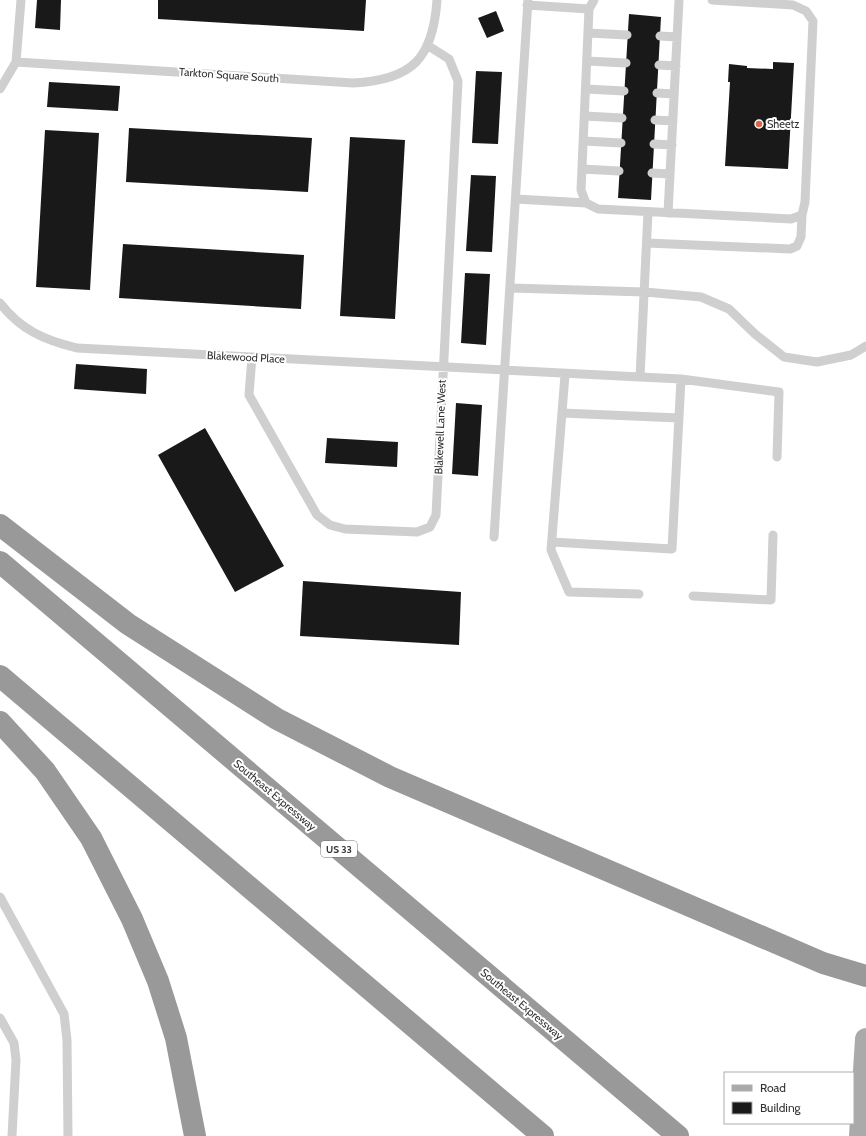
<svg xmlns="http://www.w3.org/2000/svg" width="866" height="1136" font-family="Cabin,sans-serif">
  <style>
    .building { fill: #191919 }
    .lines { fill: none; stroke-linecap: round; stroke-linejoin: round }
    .service { stroke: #cfcfcf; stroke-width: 9 }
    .primary { stroke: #aaa; stroke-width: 22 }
    .motorway { stroke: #999; stroke-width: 22 }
    .poi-dot { fill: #d56848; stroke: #fff; stroke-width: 1.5 }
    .labels { text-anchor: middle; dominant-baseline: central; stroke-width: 4; stroke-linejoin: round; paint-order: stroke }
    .shield { fill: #fff; stroke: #707070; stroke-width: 1 }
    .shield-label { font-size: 10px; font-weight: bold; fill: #323232 }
    .street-label { font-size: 11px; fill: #323232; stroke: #fff }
    .poi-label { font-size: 11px; fill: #323232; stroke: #fff; text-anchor: start }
  </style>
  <rect width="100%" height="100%" fill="#fff"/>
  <path class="building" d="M37,0H61L60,30L35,28Z
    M158,0H366L364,31L158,19Z
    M496,11L504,31L487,38L478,18Z
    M629,14L661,17L651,200L618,198Z
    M773,62L794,63L788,169L725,166L730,82H728L729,64L747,66V68L773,69Z
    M476,71L502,72L498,144L472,143Z
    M49,82L120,86L118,111L47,107Z
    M129,128L312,138L308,192L126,182Z
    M45,130L99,133L90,290L36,287Z
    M350,137L405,140L395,319L340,316Z
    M471,175L496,176L492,252L466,251Z
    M123,244L304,255L301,309L119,298Z
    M465,273L490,274L486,345L461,343Z
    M76,364L147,369L146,394L74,389Z
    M456,403L482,405L478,476L452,474Z
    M205,428L284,566L235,592L158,455Z
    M327,438L398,442L397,467L325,463Z
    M303,581L461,592L459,645L300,636Z"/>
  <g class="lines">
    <path class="service" d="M594,0L589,9L581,190L586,203L598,209L791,219L802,215L805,202L813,21L806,11L793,5L712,0
      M527,5L589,9
      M588,33L627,35
      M660,36L677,37
      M587,61L626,63
      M16,62L353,83C412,80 433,59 437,0
      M659,65L676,66
      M0,89L16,62L21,0
      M586,89L624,91
      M657,93L674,94
      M585,116L622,118
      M655,120L673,121
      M584,141L621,143
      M654,144L672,145
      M582,169L619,171
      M652,173L670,174
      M516,199L586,203
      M668,213L679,0
      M647,243L790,249L797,246L801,237L802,215
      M511,288L645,292L701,297L729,309L755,334L784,357L817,362L851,355L866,346
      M0,303C21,330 44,340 77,348L640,377L648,212
      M252,357L249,395L317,515L330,525L345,529L417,532L430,527L436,515L458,81L449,59L427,45
      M565,375L551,550L569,592L639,594
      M640,377L681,379L779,392L777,457
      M562,413L679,418
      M494,537L528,0
      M552,542L672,549L681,379
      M693,596L771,600L773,535
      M0,897L64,1014L67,1040L68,1136
      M0,1018L14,1043L16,1060L12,1136"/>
    <path class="primary" d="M860,1136L866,1039"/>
    <path class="motorway" d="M0,525L128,624L277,719L390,777L823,963L866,976
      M0,562L678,1136
      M0,676L543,1136
      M0,722L45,771L91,838L132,919L158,981L176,1038L195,1136"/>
  </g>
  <circle class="poi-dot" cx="759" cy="124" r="4"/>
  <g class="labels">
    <rect class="shield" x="321" y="841" width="36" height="16" rx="3"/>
    <g class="shield-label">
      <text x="339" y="849">US 33</text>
    </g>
    <g class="street-label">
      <text transform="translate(229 75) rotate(4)">Tarkton Square South</text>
      <text transform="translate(246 357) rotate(3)">Blakewood Place</text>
      <text transform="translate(440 427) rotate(-88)">Blakewell Lane West</text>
      <text transform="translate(275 795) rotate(40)">Southeast Expressway</text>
      <text transform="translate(522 1004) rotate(40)">Southeast Expressway</text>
    </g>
    <g class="poi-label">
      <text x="767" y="124">Sheetz</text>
    </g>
  </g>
  <rect x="724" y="1072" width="130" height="52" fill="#ffffff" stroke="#adadad"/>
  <rect x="732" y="1085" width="20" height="6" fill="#aaaaaa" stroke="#adadad"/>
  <text x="760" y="1092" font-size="12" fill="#323232">Road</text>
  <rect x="732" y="1102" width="20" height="12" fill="#191919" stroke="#adadad"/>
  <text x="760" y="1112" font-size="12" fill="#323232">Building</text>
</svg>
